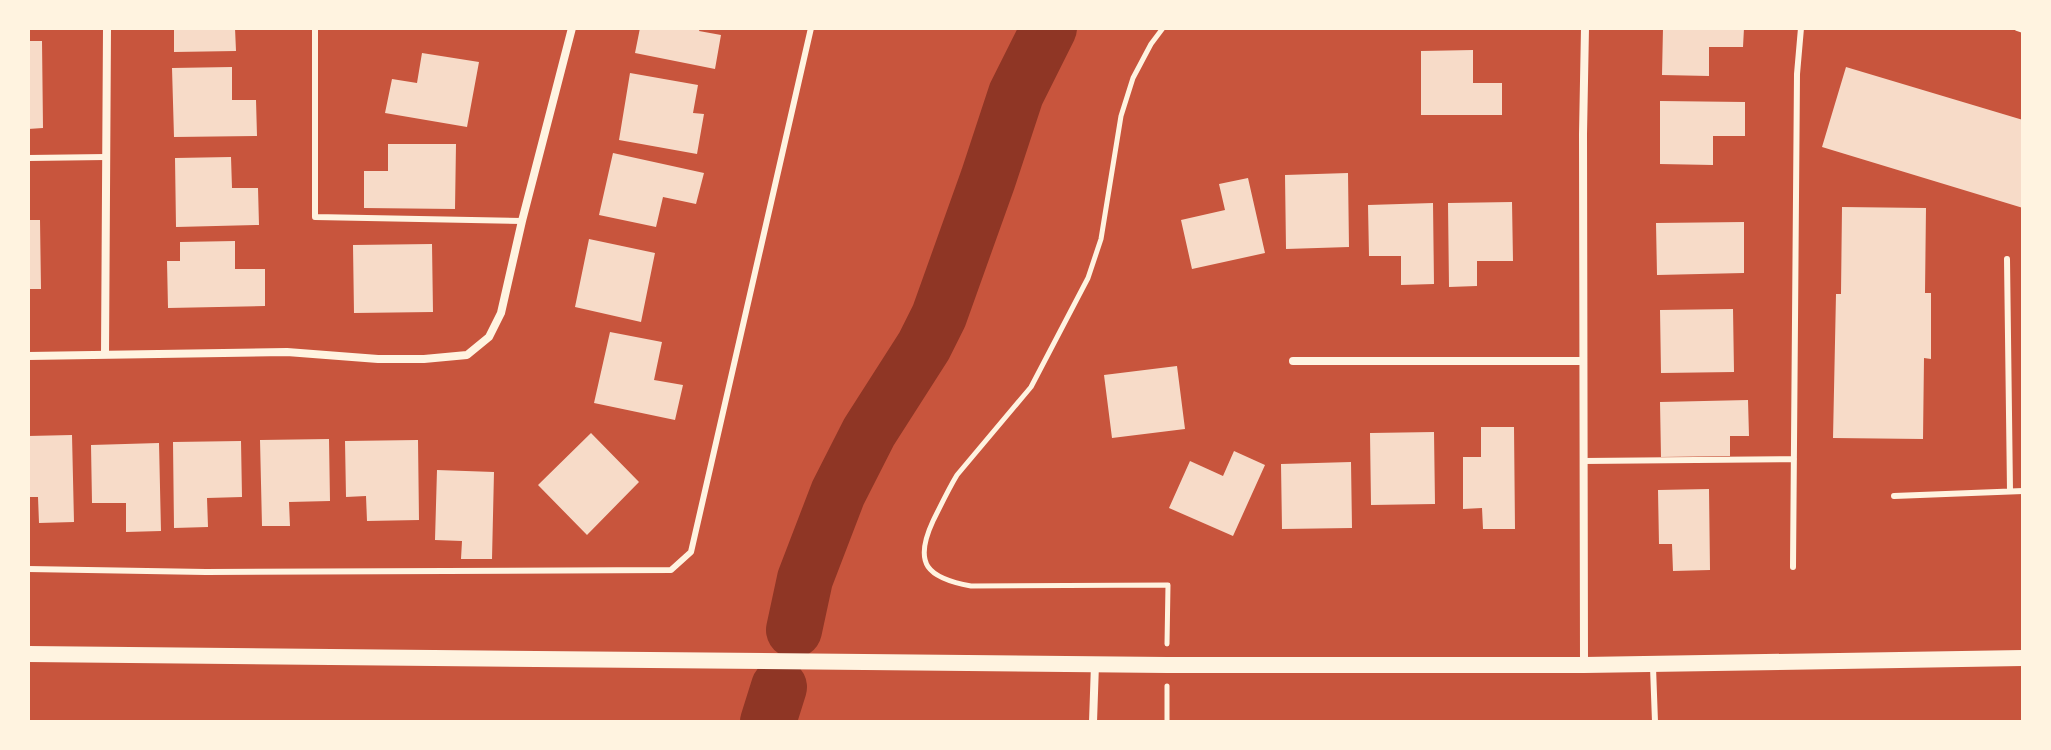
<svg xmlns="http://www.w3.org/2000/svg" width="2051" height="750" font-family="Karla,sans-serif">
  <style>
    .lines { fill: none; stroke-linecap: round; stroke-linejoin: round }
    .river { stroke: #8f3625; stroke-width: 56 }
    .building { fill: #f7dbc8 }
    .path { stroke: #fff3e0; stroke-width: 5 }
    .service { stroke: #fff3e0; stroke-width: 6 }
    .minor { stroke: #fff3e0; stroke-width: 8 }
    .secondary { stroke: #fff3e0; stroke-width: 16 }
  </style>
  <rect width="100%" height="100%" fill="#c8553d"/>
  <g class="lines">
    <path class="river" d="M794,630L805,579L838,493L869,432L924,346L939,316L988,179L1016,94L1049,28
      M768,722L779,687"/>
  </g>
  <path class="building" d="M174,28H235L236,51L174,52Z
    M640,28H700L699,31L721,35L715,69L635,53Z
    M1663,28H1744L1743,47H1709V76L1662,75Z
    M28,41H42L43,128L28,129Z
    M1473,50V83H1502V115H1421V51Z
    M422,53L479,62L467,127L385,113L392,79L417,83Z
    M232,67V100H256L257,136L174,137L172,68Z
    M1846,67L2023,120V208L1822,147Z
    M630,73L698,85L693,113L704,114L697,154L619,140Z
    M1660,101L1745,102V136H1713V165L1660,164Z
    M388,144H456L455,209L364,208V171H388Z
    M613,153L704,173L696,204L663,197L656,227L599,215Z
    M231,157L232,188H258L259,225L176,227L175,158Z
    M1348,173L1349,247L1286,249L1285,175Z
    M1248,178L1265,253L1192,269L1181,220L1225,210L1219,184Z
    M1512,202L1513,261H1477V286L1449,287L1448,203Z
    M1433,203L1434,284L1401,285V256H1369L1368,205Z
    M1842,207L1926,208L1925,293H1931V359L1924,358L1923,439L1833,438L1836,294H1841Z
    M28,220H40L41,289H28Z
    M1744,222V273L1657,275L1656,223Z
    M589,239L655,253L641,322L575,307Z
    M235,241V269H265V306L168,308L167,261H180V242Z
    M432,244L433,312L354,313L353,245Z
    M1733,309L1734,372L1661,373L1660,310Z
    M610,332L662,342L654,380L683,385L675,420L594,403Z
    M1177,366L1185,429L1112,438L1104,375Z
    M1748,400L1749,436H1730V456L1661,457L1660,402Z
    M1481,427H1514L1515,529H1483L1482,508L1463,509V457H1481Z
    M1434,432L1435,504L1371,505L1370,433Z
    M591,433L639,482L587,535L538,485Z
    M72,435L74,522L39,523L38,497H28V436Z
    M329,439L330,501L289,502L290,526H262L260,440Z
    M418,440L419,520L367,521L366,496L346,497L345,441Z
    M241,441L242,497L207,498L208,527L174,528L173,442Z
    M159,443L161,531L126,532V503H92L91,445Z
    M1234,451L1265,465L1233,536L1169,508L1190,461L1223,476Z
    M1351,462L1352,528L1282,529L1281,464Z
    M437,470L494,472L492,559H461L462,541L435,540Z
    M1709,489L1710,570L1673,571L1672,544H1659L1658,490Z"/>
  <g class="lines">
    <path class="path" d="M1163,28L1151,44L1133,78L1121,116L1101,239L1088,278L1031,387L957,475C948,490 941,505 933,521C913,564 927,578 971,586L1168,585L1167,644
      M1167,722V686"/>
    <path class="service" d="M315,28V217L522,221
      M2017,28L2023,30
      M28,158L106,157
      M2007,259L2010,491
      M1583,461L1794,459
      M1894,496L2023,491
      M1793,567L1797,74L1801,28
      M28,569L206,572L671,570L691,552L811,28
      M1653,667L1655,722"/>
    <path class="minor" d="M105,355L107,28
      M28,356L287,352L378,359H424L467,355L489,337L501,313L522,221L572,28
      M1293,361H1583
      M1584,664L1583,134L1585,28
      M1093,722L1095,664"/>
    <path class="secondary" d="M28,654L1167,665H1584L2023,658"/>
  </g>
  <rect width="2051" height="750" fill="none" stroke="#fff3e0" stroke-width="60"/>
</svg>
